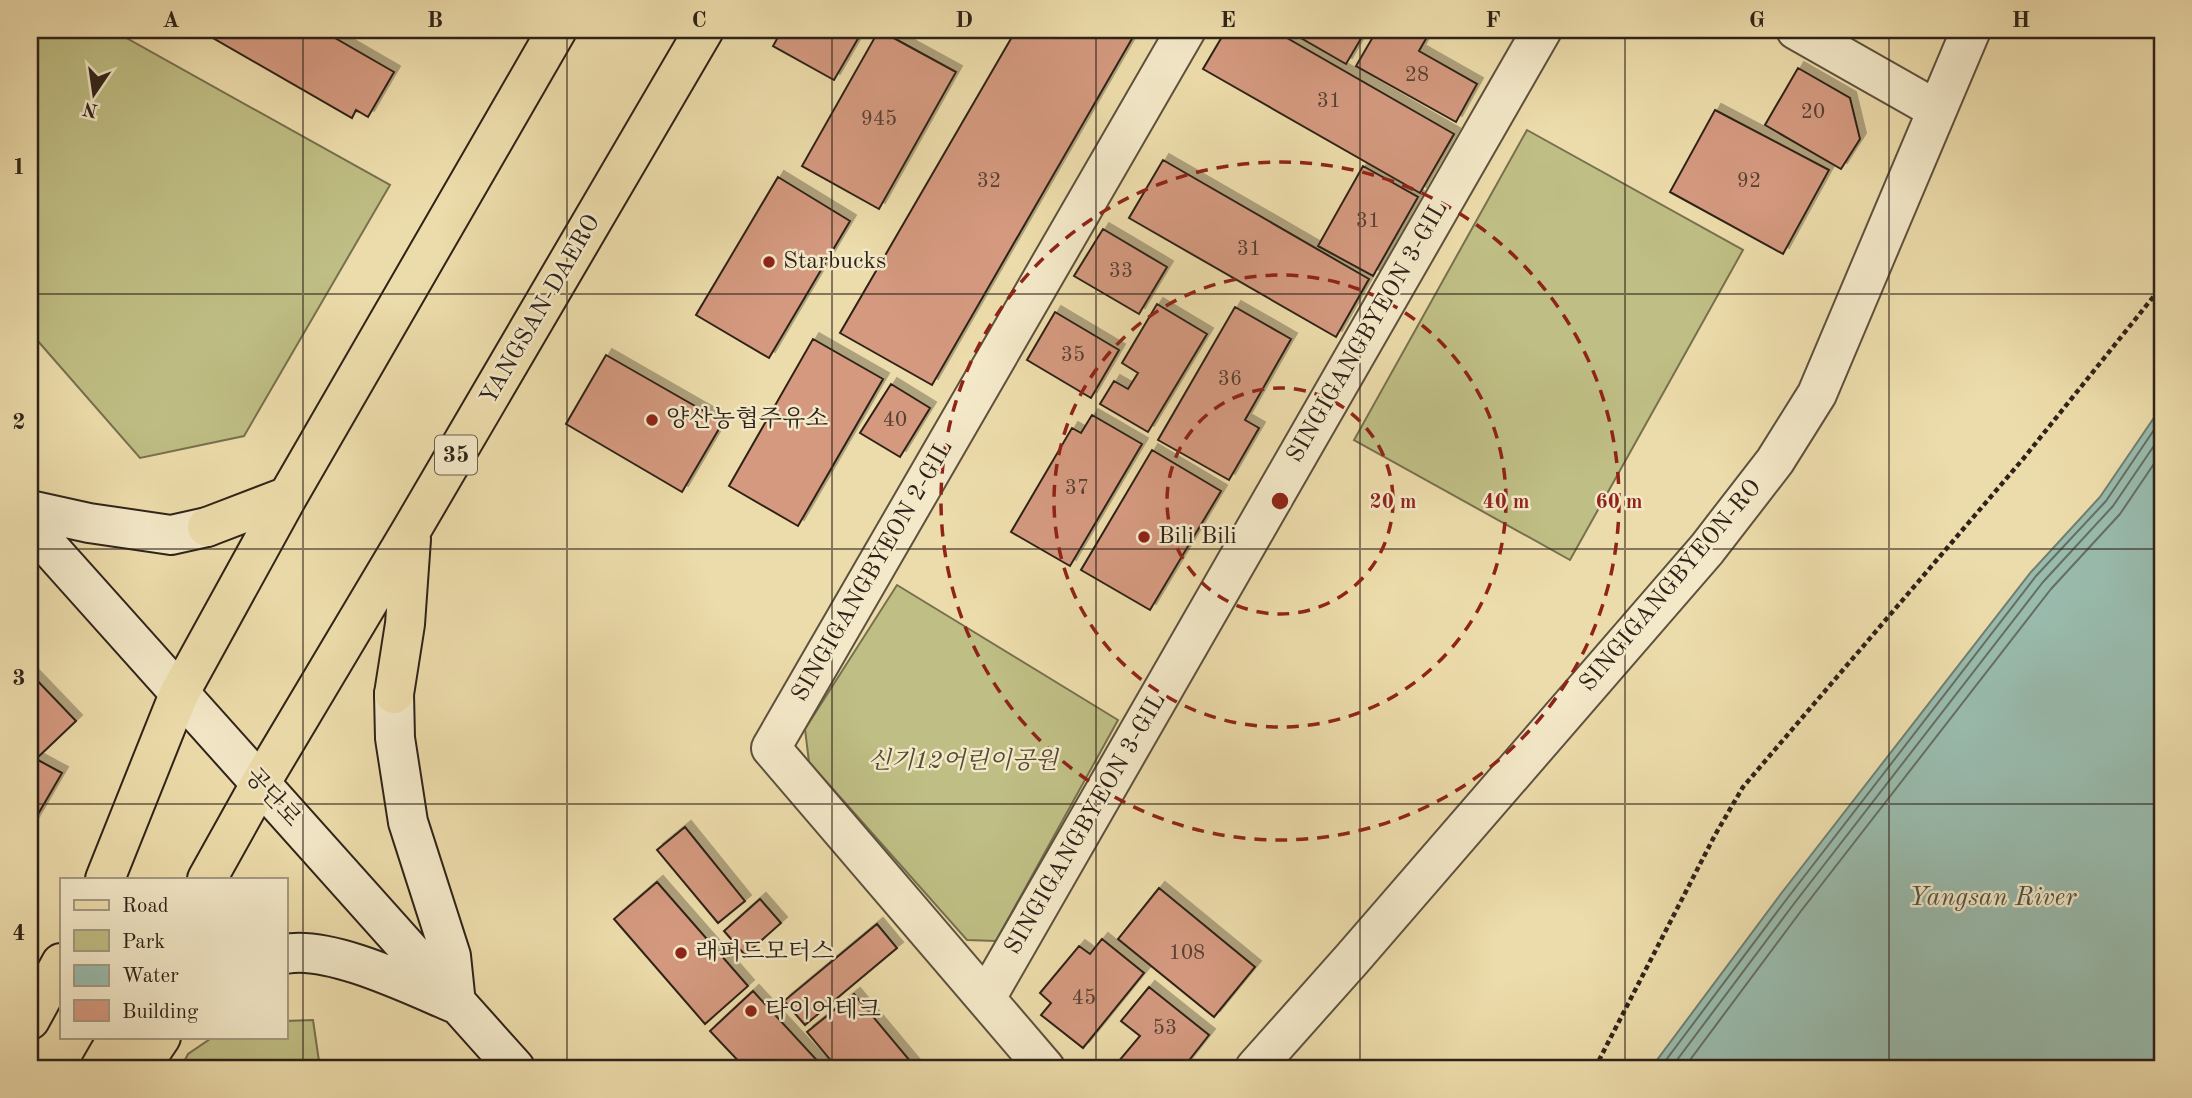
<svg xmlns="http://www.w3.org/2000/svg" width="2192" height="1098" font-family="'Old Standard TT','Noto Serif KR',serif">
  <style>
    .green { fill: #bfbe84; stroke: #77704e; stroke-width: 2 }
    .water { fill: #99bbad; stroke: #6f7e72; stroke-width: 2 }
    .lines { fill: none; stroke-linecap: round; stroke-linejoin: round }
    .shore { stroke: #646f63; stroke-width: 2 }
    .building { fill: #d4997f; stroke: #2f2319; stroke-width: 2; filter: url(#shadow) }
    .street-casing { stroke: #5e513e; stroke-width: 42 }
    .secondary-casing { stroke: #2f2319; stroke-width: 42 }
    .primary-casing { stroke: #2f2319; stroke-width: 42 }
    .path { stroke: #2f2319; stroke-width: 4.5; stroke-dasharray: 5 3.5; stroke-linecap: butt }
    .street { stroke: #f3e8c8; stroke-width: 38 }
    .secondary { stroke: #f3e8c8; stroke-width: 38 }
    .primary { stroke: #eddcab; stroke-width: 38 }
    .grid { fill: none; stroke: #2f2319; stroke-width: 2; stroke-opacity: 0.55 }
    .ring { fill: none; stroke: #8f2418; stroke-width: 3.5; stroke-dasharray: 12 9 }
    .poi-dot { fill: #8f2418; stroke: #f3e8c8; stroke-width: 2.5 }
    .labels { text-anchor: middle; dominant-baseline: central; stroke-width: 5; stroke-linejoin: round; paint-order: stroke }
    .number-label { font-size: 21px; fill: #584032 }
    .shield { fill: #f3e8c8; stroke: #6a5e4e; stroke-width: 2 }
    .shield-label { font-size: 23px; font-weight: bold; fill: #2f2319 }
    .poi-label { font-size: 24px; fill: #2f2319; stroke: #f3e8c8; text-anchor: start }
    .street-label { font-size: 24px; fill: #2f2319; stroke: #f3e8c8 }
    .park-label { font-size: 24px; font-style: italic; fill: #534a34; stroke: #f3e8c8 }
    .water-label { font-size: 26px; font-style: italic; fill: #4f5145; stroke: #f3e8c8 }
    .centre { fill: #8f2418; stroke: #f3e8c8; stroke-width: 3.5 }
    .ring-label { font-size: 21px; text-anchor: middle; font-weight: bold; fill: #8f2418; stroke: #f3e8c8; stroke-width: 5; stroke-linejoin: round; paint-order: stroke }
    .neatline { fill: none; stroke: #2f2319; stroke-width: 2.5 }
    .grid-label { font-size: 23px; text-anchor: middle; font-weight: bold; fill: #2f2319 }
  </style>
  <defs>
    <filter id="shadow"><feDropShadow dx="6" dy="-6" stdDeviation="0" flood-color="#0004"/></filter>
  </defs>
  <rect width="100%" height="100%" fill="#eddcab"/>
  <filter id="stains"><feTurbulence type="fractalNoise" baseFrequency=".00286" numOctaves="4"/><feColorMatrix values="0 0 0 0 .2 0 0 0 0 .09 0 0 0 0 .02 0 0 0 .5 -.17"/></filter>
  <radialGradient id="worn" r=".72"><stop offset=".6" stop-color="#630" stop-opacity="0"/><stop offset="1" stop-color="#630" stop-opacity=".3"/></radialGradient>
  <path class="green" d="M30,30H112L390,185L244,436L140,458L30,332Z
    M1527,130L1743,250L1570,560L1354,440Z
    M897,585L1118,720L996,941L967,940L809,762L805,729Z
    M313,1020L320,1068H181L188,1054L213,1037H285V1021Z"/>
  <path class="water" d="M2162,406V1068H1651L1780,895L2031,572L2100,497Z"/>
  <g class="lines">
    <path class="shore" d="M1660,1068L1786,900L2036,576L2106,501L2162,418
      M1671,1068L1793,905L2043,582L2113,506L2162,434
      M1684,1068L1801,911L2051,589L2120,514L2162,452"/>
  </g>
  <path class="building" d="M199,30H321L394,72L368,117L356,110L352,118Z
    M782,30H863L834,80L773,46Z
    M879,30L956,72L879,209L802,166Z
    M1016,30H1137L932,385L840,333Z
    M1226,30H1273L1454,134L1420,193L1203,69Z
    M1287,30H1366L1346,64Z
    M1377,30H1431L1419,51L1477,84L1456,122L1356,66Z
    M1798,68L1850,98L1860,139L1841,169L1765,125Z
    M1715,110L1829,170L1783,254L1670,192Z
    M1163,160L1369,279L1336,337L1129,218Z
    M1363,166L1418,197L1373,276L1318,246Z
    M778,177L850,221L769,358L696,315Z
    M1103,229L1167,267L1139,314L1074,276Z
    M1157,304L1207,334L1148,432L1100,404L1114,381L1128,389L1138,373L1122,363Z
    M1235,307L1291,339L1245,420L1259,428L1229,480L1158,440Z
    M1055,312L1119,350L1091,398L1027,360Z
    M813,339L883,379L798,526L729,486Z
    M606,355L723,422L682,492L566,424Z
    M891,384L930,408L900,457L860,433Z
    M1092,415L1142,444L1070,566L1011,532L1072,428L1081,433Z
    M1152,450L1221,491L1150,610L1081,570Z
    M30,673L76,721L35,760L30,754Z
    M38,760L62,773L30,828V762Z
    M685,827L745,901L718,923L657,850Z
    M657,882L748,986L705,1024L614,919Z
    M1159,888L1255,967L1214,1017L1118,939Z
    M760,899L781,923L745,955L724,931Z
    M877,924L897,948L805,1025L784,1001Z
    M1102,939L1144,973L1083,1048L1041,1015L1051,1003L1040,993L1079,946L1090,954Z
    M1149,987L1209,1035L1183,1068H1113L1140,1036L1121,1021Z
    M753,991L824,1068H745L710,1031Z
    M854,994L916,1068H837L807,1032Z"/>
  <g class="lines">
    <g class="street-casing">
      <path id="street" d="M1796,30L1937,110
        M986,998L1542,30
        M1045,1068L771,748L1186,30
        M1255,1068L1352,959L1707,549L1775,461L1817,394L1971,30"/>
    </g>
    <g class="secondary-casing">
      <path id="secondary" d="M30,510L89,523L171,535L207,527
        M30,526L515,1068
        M285,954C330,945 413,986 456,1004L451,956L408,822L395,738L394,694"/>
    </g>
    <g class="primary-casing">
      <path id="primary" d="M207,527L288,496
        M394,694L405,624L411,539
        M105,879L179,694L288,496L557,30
        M207,879L260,784L412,529L704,30
        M30,1020L61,963
        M100,1068L118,1037
        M140,1068L161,1037"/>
    </g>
    <path class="path" d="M1595,1068L1715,835L1743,787L2023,459L2162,286"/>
    <use href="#street" class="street"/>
    <use href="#secondary" class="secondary"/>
    <use href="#primary" class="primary"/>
  </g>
  <path class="grid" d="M303,30V1068M567,30V1068M832,30V1068M1096,30V1068M1360,30V1068M1625,30V1068M1889,30V1068M30,294H2162M30,549H2162M30,804H2162"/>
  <g class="ring">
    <circle cx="1280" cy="501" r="113"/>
    <circle cx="1280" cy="501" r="226"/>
    <circle cx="1280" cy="501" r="339"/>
  </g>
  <g class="poi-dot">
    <circle cx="769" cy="262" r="7"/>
    <circle cx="652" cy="420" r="7"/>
    <circle cx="1144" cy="537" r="7"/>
    <circle cx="681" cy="953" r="7"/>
    <circle cx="751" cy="1011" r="7"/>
  </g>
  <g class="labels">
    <g class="number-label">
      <text x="1417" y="75">28</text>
      <text x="1329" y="101">31</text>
      <text x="1813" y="112">20</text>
      <text x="879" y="119">945</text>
      <text x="989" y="181">32</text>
      <text x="1749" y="181">92</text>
      <text x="1368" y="221">31</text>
      <text x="1249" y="249">31</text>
      <text x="1121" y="271">33</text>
      <text x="1073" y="355">35</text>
      <text x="1230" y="379">36</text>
      <text x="895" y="420">40</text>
      <text x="1077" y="488">37</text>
      <text x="1187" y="953">108</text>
      <text x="1084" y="998">45</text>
      <text x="1165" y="1028">53</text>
    </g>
    <rect class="shield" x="435" y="435.5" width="42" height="39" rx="5"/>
    <g class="shield-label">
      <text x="456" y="455">35</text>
    </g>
    <g class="poi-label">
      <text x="783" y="262">Starbucks</text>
      <text x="666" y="420">양산농협주유소</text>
      <text x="1158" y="537">Bili Bili</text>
      <text x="695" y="953">래퍼드모터스</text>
      <text x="765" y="1011">타이어테크</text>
    </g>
    <g class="street-label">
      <text transform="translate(541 310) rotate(-60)">YANGSAN-DAERO</text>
      <text transform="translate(1368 332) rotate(-60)">SINGIGANGBYEON 3-GIL</text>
      <text transform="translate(873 571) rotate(-60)">SINGIGANGBYEON 2-GIL</text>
      <text transform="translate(1671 586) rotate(-50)">SINGIGANGBYEON-RO</text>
      <text transform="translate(272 798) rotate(48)">공단로</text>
      <text transform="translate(1086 824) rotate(-60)">SINGIGANGBYEON 3-GIL</text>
    </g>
    <g class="park-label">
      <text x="963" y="762">신기12어린이공원</text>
    </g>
    <g class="water-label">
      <text x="1993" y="898">Yangsan River</text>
    </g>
  </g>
  <circle cx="1280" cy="501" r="10" class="centre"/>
  <g class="ring-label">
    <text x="1393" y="508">20 m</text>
    <text x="1506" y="508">40 m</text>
    <text x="1619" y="508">60 m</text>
  </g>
  <rect width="2192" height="1098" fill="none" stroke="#eddcab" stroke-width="77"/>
  <rect x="60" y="878" width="228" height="161" fill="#f3e8c8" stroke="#a59982" stroke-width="2"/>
  <rect x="74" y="900" width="35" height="10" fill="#eddcab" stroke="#a59982" stroke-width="2"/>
  <text x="122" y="912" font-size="21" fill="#2f2319">Road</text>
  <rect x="74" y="930" width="35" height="21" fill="#bfbe84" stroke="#a59982" stroke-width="2"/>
  <text x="122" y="948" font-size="21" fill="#2f2319">Park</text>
  <rect x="74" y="965" width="35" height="21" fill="#99bbad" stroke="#a59982" stroke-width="2"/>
  <text x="122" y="982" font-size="21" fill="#2f2319">Water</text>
  <rect x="74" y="1000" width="35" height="21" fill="#d4997f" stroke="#a59982" stroke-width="2"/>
  <text x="122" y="1018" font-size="21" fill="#2f2319">Building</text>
  <g transform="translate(94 94) rotate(193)" stroke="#f3e8c8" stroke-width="5" paint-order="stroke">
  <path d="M0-5L12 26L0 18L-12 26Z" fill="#2f2319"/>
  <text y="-10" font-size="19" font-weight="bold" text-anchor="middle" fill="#2f2319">N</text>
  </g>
  <rect x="38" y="38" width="2116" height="1022" class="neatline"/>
  <g class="grid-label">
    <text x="171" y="27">A</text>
    <text x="435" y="27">B</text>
    <text x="699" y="27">C</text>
    <text x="964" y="27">D</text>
    <text x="1228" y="27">E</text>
    <text x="1493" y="27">F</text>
    <text x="1757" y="27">G</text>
    <text x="2021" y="27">H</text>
    <text x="19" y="174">1</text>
    <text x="19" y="429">2</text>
    <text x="19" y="685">3</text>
    <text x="19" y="940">4</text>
  </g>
  <rect width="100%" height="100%" filter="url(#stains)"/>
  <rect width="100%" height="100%" fill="url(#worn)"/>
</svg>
